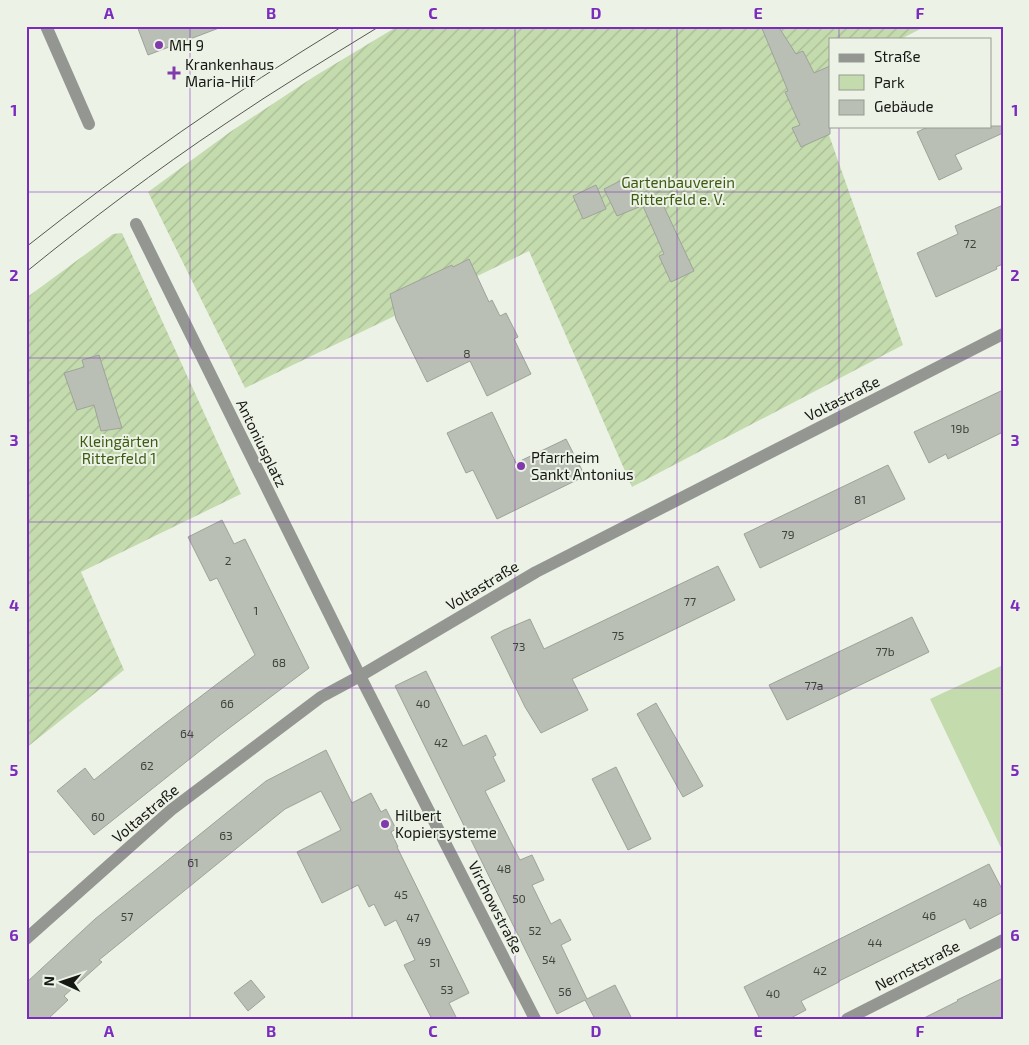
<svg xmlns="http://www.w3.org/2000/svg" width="1029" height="1045" font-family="'Exo 2',sans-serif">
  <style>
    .park { fill: #c4dbae }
    .garden { fill: url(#garden-furrows) }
    .building { fill: #babfb5; stroke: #9ea399 }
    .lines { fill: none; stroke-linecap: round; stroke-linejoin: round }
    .minor { stroke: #949692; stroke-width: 12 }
    .tram { stroke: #555852; stroke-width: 1 }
    .grid { fill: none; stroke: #7b2cbf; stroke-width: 1; stroke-opacity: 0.55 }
    .poi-dot { fill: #803aac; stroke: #edf2e7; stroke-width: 2 }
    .labels { text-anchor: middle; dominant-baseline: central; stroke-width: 4; stroke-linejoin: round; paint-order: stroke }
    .number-label { font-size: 12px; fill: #3f423c }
    .poi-label { font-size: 15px; fill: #161814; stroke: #edf2e7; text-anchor: start }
    .park-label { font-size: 15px; fill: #3d5b10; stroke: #edf2e7 }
    .street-label { font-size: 15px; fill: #161814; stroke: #edf2e7 }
    .neatline { fill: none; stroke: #7b2cbf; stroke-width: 2 }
    .grid-label { font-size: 16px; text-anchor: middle; font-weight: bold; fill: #7b2cbf }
  </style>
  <defs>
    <pattern id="garden-furrows" width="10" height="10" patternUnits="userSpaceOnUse" patternTransform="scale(1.25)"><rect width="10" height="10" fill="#c4dbae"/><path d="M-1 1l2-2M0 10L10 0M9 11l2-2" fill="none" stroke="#a8bb95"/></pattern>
  </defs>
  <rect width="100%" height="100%" fill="#edf2e7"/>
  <path class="park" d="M1003,665V852L930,699Z"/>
  <path class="garden" d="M398,26H926L901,39H830V74L811,84L903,345L632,487L529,251L245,388L148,192L230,132L315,76Z
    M122,233L241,494L81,572L124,670L26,748V298L113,234Z"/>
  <path class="building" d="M137,26H218L219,28L148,55Z
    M761,26H778L796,54L803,51L814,73L830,66V134L801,147L792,128L800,125L785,92L788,91Z
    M930,126H1003V133L955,155L962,169L939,180L917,132Z
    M626,178L639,207L617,216L604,189Z
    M596,185L606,209L583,219L573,196Z
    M659,196L694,271L671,282L659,256L664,254L642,204Z
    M1003,205V264L996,267L997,269L936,297L917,253L958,234L955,226Z
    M469,259L489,302L492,300L500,316L506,313L518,337L514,339L531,374L487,396L470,361L427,382L396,319L390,294L452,265L453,267Z
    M99,355L122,428L101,431L94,405L77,410L64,373L84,367L82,360Z
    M1003,390V432L948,459L946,454L929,463L914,432Z
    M492,412L516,463L566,439L585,476L497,519L473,470L466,473L447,433Z
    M888,465L905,499L760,568L744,534Z
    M222,520L234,544L245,539L309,668L220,735L94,835L57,791L85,768L94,780L154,732L255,655L217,578L210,581L188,537Z
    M718,566L735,600L572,679L588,710L541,733L525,707L491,637L504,630L530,619L544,649Z
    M912,617L929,652L787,720L769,685Z
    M426,671L463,746L486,735L496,755L493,757L505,781L485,791L520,860L532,855L544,880L532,885L551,924L560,919L571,940L561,945L587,999L615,985L632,1019H595L585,1000L557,1014L395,686Z
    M656,703L703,786L683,797L637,714Z
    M326,750L352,803L371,793L381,812L386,809L396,829L391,832L398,847H397L469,993L449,1003L457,1019H432L404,965L415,960L396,920L385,926L374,904L369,907L358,885L322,903L297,852L341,830L321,791L285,809L99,960L102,962L64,996L68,1000L48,1019H26V983L95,919L266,781Z
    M616,767L651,839L628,850L592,779Z
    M989,864L1003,891V912L970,929L965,919L839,981V982L801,1001L806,1010L789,1019H760L744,987Z
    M1003,978V1019H922L958,1001L957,1000Z
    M251,980L265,997L248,1011L234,993Z"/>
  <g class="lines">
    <path class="minor" d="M46,26L89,124
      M136,224L360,676L535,1019
      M26,939L171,810L321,697L360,676L536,572L1003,334
      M847,1019L1003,940"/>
    <path class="tram" d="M26,247C127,167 233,93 343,26
      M26,272C90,220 156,170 225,124C275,90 328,58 380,26"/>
  </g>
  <path class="grid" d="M190,26V1019M352,26V1019M515,26V1019M677,26V1019M839,26V39M839,126V1019M26,192H1003M26,358H1003M26,522H1003M26,688H1003M26,852H1003"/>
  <g class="poi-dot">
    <circle cx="159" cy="45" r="5"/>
    <path d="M171.5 65.5h5v5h5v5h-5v5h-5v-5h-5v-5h5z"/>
    <circle cx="521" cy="466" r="5"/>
    <circle cx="385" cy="824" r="5"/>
  </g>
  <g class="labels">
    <g class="number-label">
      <text x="970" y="243">72</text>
      <text x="467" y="353">8</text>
      <text x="960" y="428">19b</text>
      <text x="860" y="499">81</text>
      <text x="788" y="534">79</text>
      <text x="228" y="560">2</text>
      <text x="690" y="601">77</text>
      <text x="256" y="610">1</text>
      <text x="618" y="635">75</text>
      <text x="519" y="646">73</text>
      <text x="885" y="651">77b</text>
      <text x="279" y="662">68</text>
      <text x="814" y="685">77a</text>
      <text x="227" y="703">66</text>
      <text x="423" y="703">40</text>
      <text x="187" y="733">64</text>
      <text x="441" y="742">42</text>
      <text x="147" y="765">62</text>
      <text x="98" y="816">60</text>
      <text x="226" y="835">63</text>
      <text x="193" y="862">61</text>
      <text x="504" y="868">48</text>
      <text x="401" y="894">45</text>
      <text x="519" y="898">50</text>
      <text x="980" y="902">48</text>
      <text x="929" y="915">46</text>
      <text x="127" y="916">57</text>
      <text x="413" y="917">47</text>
      <text x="535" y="930">52</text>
      <text x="424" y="941">49</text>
      <text x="875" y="942">44</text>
      <text x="549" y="959">54</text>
      <text x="435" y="962">51</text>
      <text x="820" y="970">42</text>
      <text x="447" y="989">53</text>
      <text x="565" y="991">56</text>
      <text x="773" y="993">40</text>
    </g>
    <g class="poi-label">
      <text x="169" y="45">MH 9</text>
      <text x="185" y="64">Krankenhaus<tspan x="185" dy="17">Maria-Hilf</tspan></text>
      <text x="531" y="457">Pfarrheim<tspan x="531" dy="17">Sankt Antonius</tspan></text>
      <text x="395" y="815">Hilbert<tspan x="395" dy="17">Kopiersysteme</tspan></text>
    </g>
    <g class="park-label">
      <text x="678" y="182">Gartenbauverein<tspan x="678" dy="17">Ritterfeld e. V.</tspan></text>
      <text x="119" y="441">Kleingärten<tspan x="119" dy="17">Ritterfeld 1</tspan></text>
    </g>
    <g class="street-label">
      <text transform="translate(842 398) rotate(-27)">Voltastraße</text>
      <text transform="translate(262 443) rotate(64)">Antoniusplatz</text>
      <text transform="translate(482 585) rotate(-31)">Voltastraße</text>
      <text transform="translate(145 813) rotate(-40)">Voltastraße</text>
      <text transform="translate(496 907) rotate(63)">Virchowstraße</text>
      <text transform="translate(917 965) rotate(-27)">Nernststraße</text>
    </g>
  </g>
  <rect width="1029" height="1045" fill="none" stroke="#edf2e7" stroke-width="55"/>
  <rect x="829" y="38" width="162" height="90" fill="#edf2e7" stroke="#979b93"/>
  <rect x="839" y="54" width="25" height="8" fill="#949692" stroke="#979b93"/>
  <text x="874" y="62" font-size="15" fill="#161814">Straße</text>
  <rect x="839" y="75" width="25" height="15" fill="#c4dbae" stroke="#979b93"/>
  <text x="874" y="88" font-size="15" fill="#161814">Park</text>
  <rect x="839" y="100" width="25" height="15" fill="#babfb5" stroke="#979b93"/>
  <text x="874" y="112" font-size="15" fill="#161814">Gebäude</text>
  <g transform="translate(62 982) rotate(273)" stroke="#edf2e7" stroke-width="4" paint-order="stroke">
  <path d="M0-4L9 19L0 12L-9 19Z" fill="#161814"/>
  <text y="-8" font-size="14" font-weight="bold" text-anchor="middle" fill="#161814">N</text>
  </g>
  <rect x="28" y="28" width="974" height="990" class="neatline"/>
  <g class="grid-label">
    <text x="109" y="19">A</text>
    <text x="271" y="19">B</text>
    <text x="433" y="19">C</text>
    <text x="596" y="19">D</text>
    <text x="758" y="19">E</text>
    <text x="920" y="19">F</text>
    <text x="14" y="116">1</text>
    <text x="1015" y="116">1</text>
    <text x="14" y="281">2</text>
    <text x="1015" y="281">2</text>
    <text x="14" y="446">3</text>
    <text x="1015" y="446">3</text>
    <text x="14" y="611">4</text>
    <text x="1015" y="611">4</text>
    <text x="14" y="776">5</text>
    <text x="1015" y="776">5</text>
    <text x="14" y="941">6</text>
    <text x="1015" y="941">6</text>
    <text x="109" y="1037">A</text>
    <text x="271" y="1037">B</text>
    <text x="433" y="1037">C</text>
    <text x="596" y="1037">D</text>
    <text x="758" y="1037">E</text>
    <text x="920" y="1037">F</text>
  </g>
</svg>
